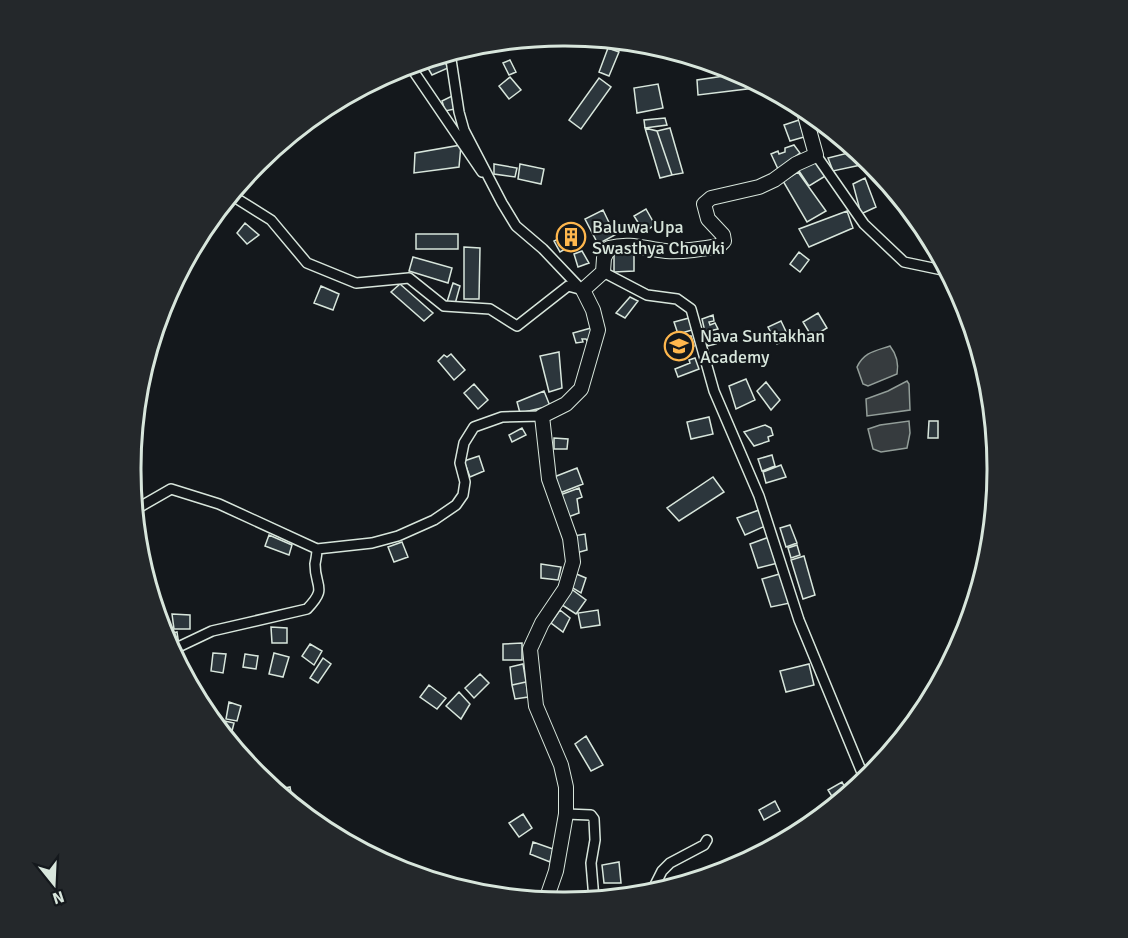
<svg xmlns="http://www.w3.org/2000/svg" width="1128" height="938" font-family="Signika,sans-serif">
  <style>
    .water { fill: #363b3e; stroke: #939e99; stroke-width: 1.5 }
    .building { fill: #2c363c; stroke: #d8e6dc; stroke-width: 1.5 }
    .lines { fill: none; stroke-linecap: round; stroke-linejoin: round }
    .street-casing { stroke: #d8e6dc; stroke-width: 12 }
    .secondary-casing { stroke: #d8e6dc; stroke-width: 16 }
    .street { stroke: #14181c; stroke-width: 9 }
    .secondary { stroke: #14181c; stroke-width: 14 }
    .labels { text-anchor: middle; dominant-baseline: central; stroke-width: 4.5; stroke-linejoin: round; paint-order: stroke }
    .poi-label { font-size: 18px; fill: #d8e6dc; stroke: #14181c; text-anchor: start }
    .rim { fill: none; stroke: #d8e6dc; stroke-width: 3 }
  </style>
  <rect width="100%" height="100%" fill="#14181c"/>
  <path class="water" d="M890,346C897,355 899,363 897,374L868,386L863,384L857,367C864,352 875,351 890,346Z
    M907,381L909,384L910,410L867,416L866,399L888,391Z
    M909,421L910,433L907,448L881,452L873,449L868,429L880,425Z"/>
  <path class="building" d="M608,48L619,52L609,76L599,72Z
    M442,56L448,68L432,75L425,63Z
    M510,60L516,72L509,75L503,63Z
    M738,74L763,87L698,95L697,80Z
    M510,77L521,90L509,99L499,86Z
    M599,78L611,87L581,129L569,120Z
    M658,84L663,108L637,113L634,88Z
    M452,96L455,109L445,111L442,101Z
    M665,118L667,125L645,128L644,120Z
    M799,120L804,137L790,141L784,125Z
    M645,128L657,131L672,175L660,178Z
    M670,128L683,173L672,175L657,131Z
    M461,145L459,167L414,173L415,153Z
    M794,145L800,153L778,169L771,154L778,151L779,154L785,152V148Z
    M856,151L870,163L833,171L828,158Z
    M818,160L827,175L809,186L797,168Z
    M494,164L517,168L515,177L494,174Z
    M520,164L544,169L541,184L518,179Z
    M798,172L826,211L807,222L783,181Z
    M865,178L876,207L861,214L853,184Z
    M646,209L655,225L644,232L634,216Z
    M603,210L615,235L598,244L585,219Z
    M847,211L853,228L809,247L799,229Z
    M245,223L259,235L247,244L237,233Z
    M572,224L581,240L560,252L554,241L568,234L565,228Z
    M416,234H458V249H416Z
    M464,247L480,248L479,299H464Z
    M582,251L589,263L578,267L574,254Z
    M614,252H634V271L614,272Z
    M799,252L809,260L800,272L790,264Z
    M413,257L452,268L448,283L409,271Z
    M453,283L460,286L455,304L447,302Z
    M400,284L433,313L424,321L391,292Z
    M321,286L339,294L333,310L314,303Z
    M630,297L638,301L625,318L616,313Z
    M818,313L827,328L812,337L803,322Z
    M713,315L714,321L709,322L710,325L715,323L718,329L705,332L702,319Z
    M689,318L692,330L678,334L674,322Z
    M781,321L789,338L777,344L768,327Z
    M591,328L595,339L587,341L586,339H582L583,342L576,343L573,333Z
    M714,334L716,344L708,346L702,337Z
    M691,336L694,346L680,349L677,339Z
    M559,352L562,388L549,392L540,356Z
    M451,354L465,370L454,380L438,361L444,355L447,357Z
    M695,358L699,369L678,377L675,369L690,363L689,360Z
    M746,379L755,400L736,409L729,386Z
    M766,382L780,400L771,410L757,391Z
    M474,384L488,400L478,409L464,393Z
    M544,391L550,406L520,413L517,402Z
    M709,417L713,434L691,439L687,422Z
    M929,421H938V438H928Z
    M765,425L771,428L773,435L768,437L769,441L754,446L744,432Z
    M522,428L526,435L512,442L509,435Z
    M554,438L568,439L567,449H554Z
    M772,455L775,466L762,471L758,459Z
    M479,456L484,471L470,477L464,461Z
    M781,465L786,477L766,483L763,472Z
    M577,468L583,484L560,493L554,477Z
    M713,477L724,492L679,521L667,508Z
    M579,488L582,497L577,499L579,513L568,517L560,495Z
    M759,510L765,526L745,535L737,518Z
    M790,525L797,543L786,547L780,528Z
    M585,534L587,550L576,553L573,536Z
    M269,535L292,545L289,555L265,546Z
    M769,537L778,563L758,568L750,544Z
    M402,542L408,557L394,562L388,547Z
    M797,545L800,555L791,558L788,548Z
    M804,556L815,595L803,599L791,560Z
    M541,564L561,567L558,580L541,578Z
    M574,573L586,578L581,593L571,587Z
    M783,573L790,603L771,607L762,579Z
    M570,588L586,600L576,614L559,603Z
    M560,610L570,618L563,632L551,623Z
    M598,610L600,625L581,628L578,613Z
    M172,614L190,615V629H174Z
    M271,627L287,628V643H272Z
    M177,632L179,645L170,647L164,635Z
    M522,643V660H503V644Z
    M310,644L322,651L314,665L302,656Z
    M213,653L226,654L223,673L211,671Z
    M274,653L289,657L283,677L269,674Z
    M245,654L258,656L256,669L243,667Z
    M323,658L331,664L318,683L310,678Z
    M523,664L526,682L512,685L510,667Z
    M809,664L814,685L786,692L780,671Z
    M480,674L489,683L474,698L465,688Z
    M526,682L528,697L515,699L512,685Z
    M429,685L446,698L437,709L420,697Z
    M459,692L470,704L461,719L446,706Z
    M229,702L241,706L237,721L226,719Z
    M220,720L234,723L232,731L218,727Z
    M586,736L603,765L591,771L575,744Z
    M842,782L848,793L836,803L828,790Z
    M290,787L293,804L276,790Z
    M775,801L780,811L764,820L759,810Z
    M523,814L532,828L519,837L509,823Z
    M533,842L553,849L550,862L530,854Z
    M619,862L621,883H604L602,865Z"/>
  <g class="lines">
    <g class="street-casing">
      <path id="street" d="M450,53L459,112L464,130L502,203L516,226L543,249L580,288
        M406,66L412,69L482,172
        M816,155L864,224L904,262L947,271
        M231,195L271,220L307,263L356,283L409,278L444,306L490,309L517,326L568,286L583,290
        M603,272L647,295L677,299L691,309L714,391L759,496L799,620L865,780
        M135,513L138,508L171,489L219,504L317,549L372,543L398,536L434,520L456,505L463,495L465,482L460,463L464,443L474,427L502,417L542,416
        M172,650L212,631L307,609C328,587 315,588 315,564C316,559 317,554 317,549
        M566,814L591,815L594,819L595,840L591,863L594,899
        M651,893L662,871L670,863L704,845L707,840
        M638,895L646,892L652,893"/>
    </g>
    <g class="secondary-casing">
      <path id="secondary" d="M546,900L556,871L566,814V787L561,765L536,706L530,649L542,623L565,589L573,562L570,538L549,479L542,416L566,404L581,389L598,330L593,310L583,290L603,272L604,258L609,248C630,242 646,249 666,251C685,252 702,249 719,246L724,241L723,235L708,219L704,204L711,198L759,187L774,180L796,164L816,155L803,108"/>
    </g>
    <use href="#street" class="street"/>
    <use href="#secondary" class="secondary"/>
  </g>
  <defs>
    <g id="building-ring" transform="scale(1.5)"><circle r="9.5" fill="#14181c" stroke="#ffb74d" stroke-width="1.5"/><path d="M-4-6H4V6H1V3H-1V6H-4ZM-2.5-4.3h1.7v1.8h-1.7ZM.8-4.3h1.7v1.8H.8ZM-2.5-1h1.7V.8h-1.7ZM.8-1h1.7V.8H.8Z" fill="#ffb74d"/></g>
    <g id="school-ring" transform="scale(1.5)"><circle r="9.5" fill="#14181c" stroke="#ffb74d" stroke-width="1.5"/><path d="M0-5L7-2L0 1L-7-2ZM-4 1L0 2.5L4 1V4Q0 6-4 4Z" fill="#ffb74d"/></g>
  </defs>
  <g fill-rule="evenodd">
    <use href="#building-ring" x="571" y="237"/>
    <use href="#school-ring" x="679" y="346"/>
  </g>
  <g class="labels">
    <g class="poi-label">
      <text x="592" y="227">Baluwa Upa<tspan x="592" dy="21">Swasthya Chowki</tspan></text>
      <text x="700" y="336">Nava Suntakhan<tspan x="700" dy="21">Academy</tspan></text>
    </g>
  </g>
  <path d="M0 0H1128V938H0ZM563 46H565A422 422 0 0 1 987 468V470A422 422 0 0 1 565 892H563A422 422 0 0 1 141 470V468A422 422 0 0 1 563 46Z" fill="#24282b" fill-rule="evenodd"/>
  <path class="rim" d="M563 46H565A422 422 0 0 1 987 468V470A422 422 0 0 1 565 892H563A422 422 0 0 1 141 470V468A422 422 0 0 1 563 46Z"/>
  <g transform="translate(54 884) rotate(162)" stroke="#14181c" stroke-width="4.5" paint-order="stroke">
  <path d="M0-4.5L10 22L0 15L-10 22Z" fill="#d8e6dc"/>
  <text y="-9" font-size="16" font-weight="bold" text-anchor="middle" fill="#d8e6dc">N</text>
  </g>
</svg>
